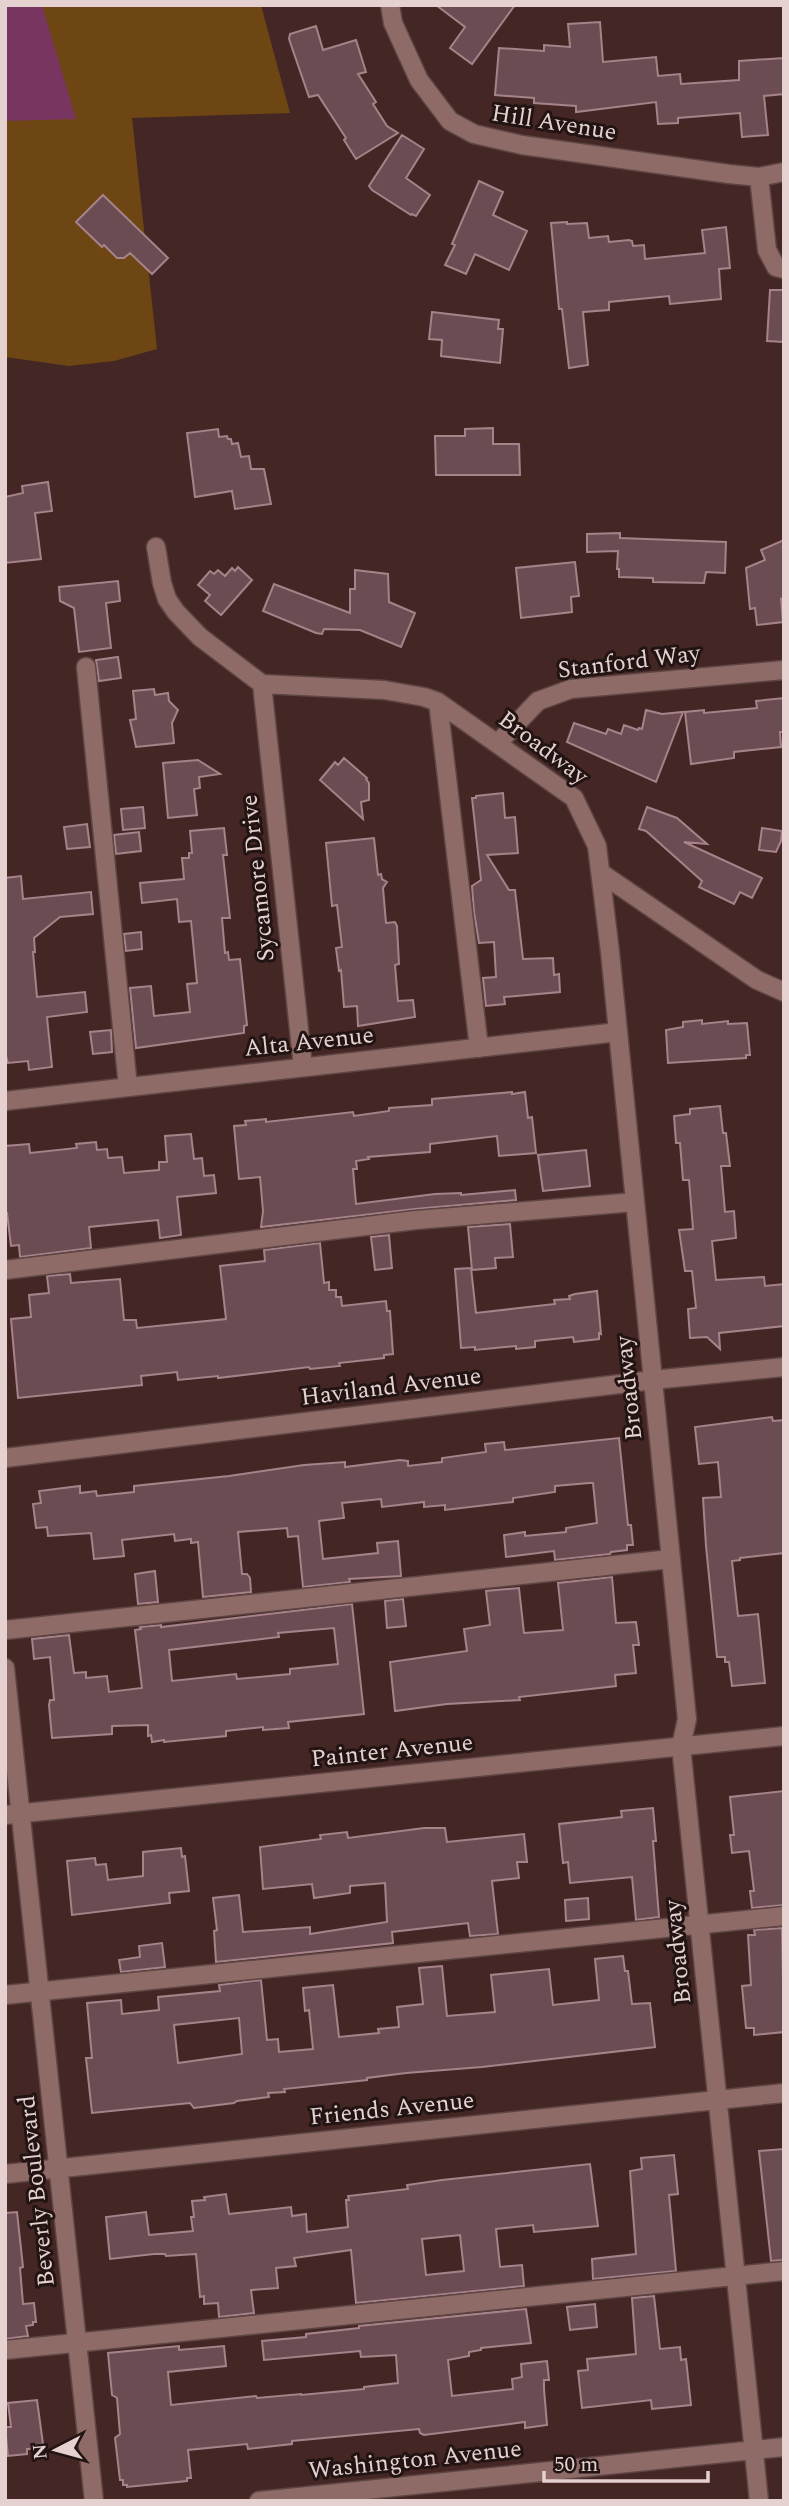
<svg xmlns="http://www.w3.org/2000/svg" width="789" height="2506" font-family="Spectral,serif">
  <style>
    .green { fill: #6d4613 }
    .water { fill: #773560 }
    .building { fill: #6c4c53; stroke: #a6828a; stroke-width: 2; fill-rule: evenodd }
    .lines { fill: none; stroke-linecap: round; stroke-linejoin: round }
    .minor-casing { stroke: #5e4543; stroke-width: 21 }
    .minor { stroke: #8e6b67; stroke-width: 18 }
    .labels { text-anchor: middle; dominant-baseline: central; stroke-width: 6; stroke-linejoin: round; paint-order: stroke }
    .street-label { font-size: 24px; fill: #e5d1cf; stroke: #221413 }
  </style>
  <rect width="100%" height="100%" fill="#442724"/>
  <path class="green" d="M5,5H261L290,113L132,118L157,349L114,361L69,366L5,357Z"/>
  <path class="water" d="M5,5H42L76,119L5,121Z"/>
  <path class="building" d="M436,5H515L472,64L450,48L465,27Z
    M600,22L603,62L656,57L658,76L680,74L681,84L739,80V61L784,58V94L764,96L768,135L742,137L740,113L678,118V123L658,124L656,102L576,112V106L534,103V98L495,95L499,48L544,51V45L570,47L568,24Z
    M316,26L323,50L356,40L366,72L358,74L376,102L373,104L387,126L398,133L356,159L344,140L346,138L318,95L309,97L289,39L290,34Z
    M402,135L424,149L406,178L430,195L416,216L412,214L411,215L372,190L369,186Z
    M479,181L503,192L493,215L527,231L509,270L475,254L466,274L445,265L455,245L452,244Z
    M103,195L168,258L152,274L130,253L124,258H117L104,245L102,247L76,222Z
    M567,222V224L587,223L589,238L608,236L609,242L629,240L632,241L633,246L644,245L645,259L705,253L702,230L726,227L730,268L719,269L721,299L670,304L669,296L609,302V310L583,312L588,365L569,368L562,309H559L551,223Z
    M770,290H784V342L767,341Z
    M432,312L499,320L498,329H503L500,363L441,356L442,340L429,339Z
    M493,428V444H519L520,475H436L435,436H465V429Z
    M218,429L219,437L227,436L228,439H231L232,444L238,443L241,457L249,456L251,469H264L271,504L235,509L232,491L195,497L187,433Z
    M48,482L52,511L35,513L41,559L5,563V497L23,493L22,486Z
    M620,533V538L726,542L725,573L706,572L704,583L653,582V578L619,577V569H617L618,551L587,552V534Z
    M784,540V603L781,598L783,622L757,625L755,608L750,609L746,568L765,560L761,550Z
    M575,562L579,596L571,597L572,612L521,618L516,568Z
    M238,567L252,580L221,615L205,601L210,595L198,585L210,571L214,574L218,570L225,576L232,568L235,571Z
    M355,570L388,574L389,602L415,613L401,647L360,630L324,629L322,634L316,633L263,611L274,584L350,613V589H355Z
    M118,581L120,601L106,603L111,648L79,652L74,608L60,601L59,587Z
    M118,657L121,678L99,681L96,660Z
    M154,689L155,695L168,693L169,701L178,710L172,723L174,743L136,747L130,720L136,719L133,691Z
    M784,698V732H780L781,747L734,752V758L691,764L685,712L704,710V713L757,708L756,701Z
    M646,710L662,714L683,712L656,782L567,742L574,723L606,734L608,729L621,734L624,725L638,730L639,728L642,729Z
    M344,758L367,778L366,779L369,783V800L361,802L363,819L320,780L335,762L338,765Z
    M198,760L220,774L199,777L200,788L194,789L197,815L168,818L163,763Z
    M503,793L505,818L515,817L518,853L487,855L509,890H515L523,959L553,958L554,975L559,974L560,992L504,997L505,1004L486,1006L483,978L496,977L494,942L479,943L474,912L472,886L481,880L472,798H476V796Z
    M143,807L145,828L123,830L121,809Z
    M647,807L677,818L707,844L684,842L762,878L752,898L740,892L734,904L699,887L702,881L646,831L639,829Z
    M87,824L90,847L67,849L64,827Z
    M224,828L227,855H223L230,918H222L225,953L228,952L229,960L240,959L247,1025L244,1026V1033L136,1048L130,988L151,986L154,1016L190,1012L187,984L197,983L191,921L179,922L177,899L142,903L140,883L184,879L182,858H189V853H192L190,831Z
    M762,828L782,831L781,841L776,852L759,850Z
    M139,832L141,851L116,854L114,835Z
    M374,838L378,875L381,874L382,879L387,882L383,888L386,923L395,922L397,926L399,964L395,965L398,1001L413,1000L415,1017L358,1026L357,1006L344,1007L341,970L339,971L336,948L342,947L337,905L332,906L326,843Z
    M21,876L23,899L91,892L93,914L60,917L34,938L35,952H33L37,997L85,992L87,1012L47,1017L52,1067L29,1070L28,1061L8,1063L5,1053V878Z
    M141,932L142,949L126,951L124,934Z
    M702,1020V1024L728,1021V1024L747,1023L750,1055H746V1058L668,1063L666,1030L683,1027V1022Z
    M111,1030L112,1052L93,1054L90,1032Z
    M512,1092V1094L525,1092L528,1118L532,1117L536,1153L499,1156L497,1136L430,1144V1152L368,1157L369,1159L356,1161L357,1169H353L356,1204L435,1194L461,1193V1195L515,1190L516,1200L415,1209L261,1227L263,1211L260,1177L239,1179L234,1126L246,1125L245,1121L266,1119V1122L353,1112L354,1116L389,1111V1108L432,1105V1099Z
    M720,1106L723,1133H726L730,1166H721L725,1212L734,1211L736,1238L712,1241L716,1280L764,1277L765,1286L784,1284V1326L719,1333L720,1349L707,1337L690,1338L688,1309L696,1308L692,1271H685L679,1230L693,1229L689,1180H683L680,1143H676L674,1116L690,1114V1109Z
    M191,1134L194,1159L202,1158L204,1176L214,1175L216,1193L177,1197L181,1235L160,1238L158,1220L89,1227L91,1248L20,1257L19,1245L11,1246L7,1213H5V1146L29,1144L30,1153L77,1148L76,1144L96,1142L97,1150L107,1149L108,1158L122,1157L124,1173L159,1170V1162H167L165,1136Z
    M586,1150L590,1186L543,1191L538,1155Z
    M510,1224L513,1257L495,1258L496,1268L472,1270L468,1227Z
    M389,1235L392,1268L375,1270L371,1237Z
    M320,1243L324,1283L329,1282V1290H336V1297H341L342,1306L386,1301L387,1311H390L393,1354L384,1355V1358L339,1363L340,1366L310,1369L309,1367L218,1378V1376L178,1380L177,1372L141,1376L142,1385L18,1398L11,1319L31,1317L29,1295L49,1293L47,1276L70,1274L71,1283L120,1279L124,1320H136L137,1328L226,1319L220,1266L265,1261L264,1250Z
    M471,1268L476,1313L555,1304L554,1300L570,1299L569,1296L575,1294L597,1291L601,1334L599,1333V1339L574,1342L573,1337L535,1341V1347L516,1349V1346L475,1350V1347L461,1348L455,1269Z
    M772,1417L773,1421L784,1420V1553L740,1558V1560L732,1561L738,1616L758,1614L765,1683L732,1686L729,1662H725V1657H717L706,1546L703,1498L721,1497L718,1462L699,1464L695,1427Z
    M619,1438L628,1525H631L633,1545H627V1550L611,1552L610,1554L555,1560L554,1551L506,1557L504,1535L525,1532V1536L566,1532V1528L597,1523L593,1483H589L555,1486V1492L513,1498V1502L445,1510V1505L424,1507V1502L382,1507L381,1499L342,1503L344,1518L319,1521L323,1559L378,1553L377,1543L398,1541L401,1576L349,1579L350,1582L303,1587L298,1536L288,1537L287,1528L238,1532L242,1574H247L250,1578L251,1592L203,1597L198,1542L191,1543V1539L175,1541L174,1534L122,1540L124,1556L94,1559L91,1533L48,1536L47,1527L36,1528L33,1504L41,1503L39,1491L80,1486V1493L96,1491L97,1496L134,1492V1486L229,1476L304,1465L345,1462V1467L400,1460L408,1461V1466L442,1462V1458L486,1452L485,1444L504,1442L505,1450Z
    M155,1571L158,1602L138,1604L135,1574Z
    M612,1577L616,1623L636,1622L639,1645H633L636,1673L615,1675L616,1686L519,1697L520,1700L447,1704L395,1711L390,1662L467,1651L464,1629L490,1625L486,1591L519,1588L524,1633L563,1630L558,1583Z
    M403,1599L406,1626L387,1628L385,1601Z
    M352,1604L364,1714L288,1722L289,1728L263,1730V1727L226,1731V1736L164,1742V1740L152,1742L151,1735L148,1736V1725L112,1726V1734L52,1738L49,1705L50,1700H54L50,1657L34,1659L32,1639L69,1635L74,1673L86,1672V1678L107,1676L109,1692L142,1688L135,1630L141,1629L140,1627L161,1625V1627ZM334,1628L338,1664L290,1669V1674L237,1679L236,1674L172,1681L169,1650L279,1637L278,1633Z
    M784,1791V1905L752,1908L750,1891H754L749,1851L732,1853L730,1835H734L730,1797Z
    M653,1808L656,1841H653L659,1917L636,1920L632,1877L570,1883L568,1862L563,1863L559,1824L622,1817L621,1811Z
    M424,1828H445L447,1842L524,1834L527,1862H517L519,1878L492,1881L498,1934L470,1936L468,1923L392,1932L393,1943L216,1962L214,1931L217,1930L213,1898L239,1895L243,1932L310,1927V1934L387,1922L385,1883L350,1886V1893L314,1898L312,1884L263,1889L260,1847L321,1839L320,1835L347,1832L348,1838Z
    M181,1848L182,1857L185,1856L189,1891L169,1893L170,1903L72,1915L67,1861L95,1858L96,1865L106,1864L108,1880L143,1876V1852Z
    M588,1898L589,1919L566,1921L565,1900Z
    M782,1928L784,2032L754,2035V2028H746L742,1986L751,1985L748,1935H755L754,1930Z
    M162,1943L165,1967L121,1972L119,1960L140,1957L139,1946Z
    M623,1956L625,1971H628L632,2004L650,2003L655,2047L482,2067L406,2073L367,2078V2080L284,2089L285,2092L268,2093L269,2097L237,2101L234,2103L194,2108L190,2103L92,2113L86,2058H92L87,2003L121,2000L122,2014L159,2010L158,1997L220,1991L219,1985L261,1980L267,2040L278,2039L279,2052L313,2049L309,2010L305,2011L303,1988L333,1985L339,2037L379,2033L378,2029L399,2027L397,2007L423,2004L419,1968L442,1966L447,2016L495,2012L491,1975L549,1969L553,2005L599,2000L595,1959ZM239,2018L242,2054L178,2063L174,2025Z
    M784,2149V2260L771,2261L759,2151Z
    M674,2155L678,2194L669,2195L676,2271L593,2279L592,2259L636,2254L630,2171L642,2169L641,2158Z
    M590,2164L598,2226L534,2232L533,2225L496,2229L500,2267L522,2265L524,2286L356,2303L351,2250L294,2258L296,2266L276,2268L278,2288L251,2290L254,2313L219,2317L218,2303L204,2304V2296L200,2297L196,2254L166,2256L165,2254H154L110,2259L106,2217L146,2212L149,2235L193,2231L191,2217H194L192,2201L205,2200L204,2197L226,2194L229,2214L291,2207L292,2216L306,2214L307,2232L348,2227L346,2200H349L348,2196L408,2189L407,2185L442,2180ZM460,2235L464,2271L426,2275L422,2239Z
    M17,2212L23,2267L20,2268L23,2304L34,2303L36,2322H33V2325L26,2326L28,2336L5,2339V2213Z
    M654,2296L660,2349L680,2347L681,2360L686,2359L691,2405L652,2409L651,2400L582,2408L578,2371L588,2370L587,2359L636,2354L632,2298Z
    M595,2304L597,2327L570,2330L567,2307Z
    M526,2309L531,2343L481,2348V2350L469,2352V2356L448,2360L452,2396L513,2389L512,2379L522,2377L521,2364L547,2361L549,2380H544V2389L547,2425L525,2428V2422L424,2435L420,2433L419,2429L292,2441V2444L248,2449L247,2444L188,2450L191,2478H187V2481L127,2487V2485H123V2480H120L115,2438L120,2434L117,2398L112,2395L108,2353L179,2346V2350L224,2346L226,2366L168,2372L171,2405L256,2396L257,2398L301,2394V2395L364,2389V2387L398,2383L396,2355L361,2357L360,2351L264,2360L262,2341L306,2337V2334L359,2328V2326Z
    M37,2400L43,2444L31,2446V2449H27V2454L8,2456L5,2427H11L8,2403Z"/>
  <g class="lines">
    <g class="minor-casing">
      <path id="minor" d="M390,5L393,23L419,80L450,121L474,134L522,145L729,174L759,177L784,172
        M759,177L767,250L776,267L784,269
        M156,547L162,583L167,599L176,612L200,637L262,684L384,690L424,697L438,702L574,798L597,846L610,952L687,1719L681,1746L759,2501
        M86,667L128,1087
        M262,684L303,1067
        M438,702L479,1048
        M498,743L538,701L571,689L784,670
        M601,873L757,980L784,992
        M5,1101L618,1032
        M5,1270L416,1220L635,1202
        M5,1458L653,1380L784,1367
        M5,1630L671,1559
        M5,1668L94,2501
        M5,1815L784,1736
        M5,1995L784,1916
        M5,2174L784,2093
        M5,2350L784,2271
        M259,2501L784,2447"/>
    </g>
    <use href="#minor" class="minor"/>
  </g>
  <g class="labels">
    <g class="street-label">
      <text transform="translate(554 123) rotate(9)">Hill Avenue</text>
      <text transform="translate(629 662) rotate(-7)">Stanford Way</text>
      <text transform="translate(543 748) rotate(37)">Broadway</text>
      <text transform="translate(258 878) rotate(-96)">Sycamore Drive</text>
      <text transform="translate(309 1042) rotate(-6)">Alta Avenue</text>
      <text transform="translate(391 1387) rotate(-7)">Haviland Avenue</text>
      <text transform="translate(629 1388) rotate(-96)">Broadway</text>
      <text transform="translate(392 1751) rotate(-6)">Painter Avenue</text>
      <text transform="translate(678 1952) rotate(-96)">Broadway</text>
      <text transform="translate(392 2109) rotate(-6)">Friends Avenue</text>
      <text transform="translate(37 2191) rotate(-96)">Beverly Boulevard</text>
      <text transform="translate(415 2460) rotate(-6)">Washington Avenue</text>
    </g>
  </g>
  <rect width="789" height="2506" fill="none" stroke="#e5d1cf" stroke-width="14"/>
  <g transform="translate(56 2450) rotate(264)" stroke="#221413" stroke-width="5" paint-order="stroke">
  <path d="M0-5L12 26L0 18L-12 26Z" fill="#e5d1cf"/>
  <text y="-10" font-size="19" font-weight="bold" text-anchor="middle" fill="#e5d1cf">N</text>
  </g>
  <path d="M544 2471v10h164v-10" fill="none" stroke="#e5d1cf" stroke-width="3.5"/>
  <text x="554" y="2471" font-size="21" fill="#e5d1cf" stroke="#221413" stroke-width="5" paint-order="stroke">50 m</text>
</svg>
